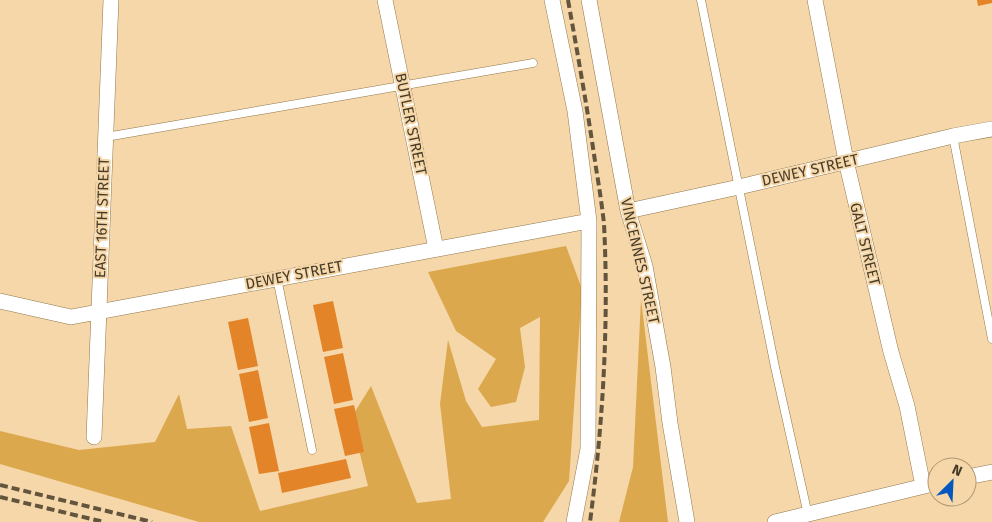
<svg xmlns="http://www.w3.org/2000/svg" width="992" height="522" font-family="'Fira Sans',sans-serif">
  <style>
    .green { fill: #dca84e }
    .building { fill: #e38429 }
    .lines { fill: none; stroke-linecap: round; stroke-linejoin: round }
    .service-casing { stroke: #92774c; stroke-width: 9 }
    .minor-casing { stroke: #92774c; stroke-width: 16 }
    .service { stroke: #fff; stroke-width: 8 }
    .minor { stroke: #fff; stroke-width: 15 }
    .rail { stroke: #63543d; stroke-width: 4; stroke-dasharray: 8 4; stroke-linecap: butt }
    .labels { text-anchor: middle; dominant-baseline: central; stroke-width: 4; stroke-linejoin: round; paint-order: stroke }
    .street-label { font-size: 15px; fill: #473b28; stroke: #f5d7a9 }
  </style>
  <rect width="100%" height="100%" fill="#f5d7a9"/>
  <path class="green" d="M566,246L582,289L569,481L543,522H199L0,464V431L79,450L155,442L179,394L187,429L231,426L260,511L368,486L351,418L371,386L417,503L451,499L440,404L448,340L466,401L482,427L539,420L540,317L520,328L525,367L516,402L491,407L478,389L496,359L456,331L428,272Z
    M641,299L668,522H619L633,467Z"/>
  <path class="building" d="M977,0H992V3L978,6Z
    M333,301L343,348L323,352L313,305Z
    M248,318L258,366L238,370L228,322Z
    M343,353L353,400L334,404L324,357Z
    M258,370L268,418L249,422L239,374Z
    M354,405L364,452L345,456L334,409Z
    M269,423L279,471L259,474L249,427Z
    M346,459L351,478L282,493L278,473Z"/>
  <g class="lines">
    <g class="service-casing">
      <path id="service" d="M701,0L775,367L808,515
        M953,136L992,339
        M106,137L533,63
        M277,278L312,450"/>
    </g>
    <g class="minor-casing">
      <path id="minor" d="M385,0L436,249
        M552,0L575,111L589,221L588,449L574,522
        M589,0L628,211L645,266L663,367L670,423L687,522
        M815,0L846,161L891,352L907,406L923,486
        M628,211L739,187L953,136L992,129
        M0,301L71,317L589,221
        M94,437L111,0
        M967,477L992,472
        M775,522L937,483"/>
    </g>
    <use href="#service" class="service"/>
    <use href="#minor" class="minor"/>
    <path class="rail" d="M568,0C578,56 588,112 596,168C599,186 602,205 604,224C609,323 603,423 590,522
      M0,485L152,522
      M0,497L104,522"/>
  </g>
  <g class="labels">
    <g class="street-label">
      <text transform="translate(411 124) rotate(78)">BUTLER STREET</text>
      <text transform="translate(810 170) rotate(-13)">DEWEY STREET</text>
      <text transform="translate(102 218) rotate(-88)">EAST 16TH STREET</text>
      <text transform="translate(865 244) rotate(76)">GALT STREET</text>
      <text transform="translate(640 261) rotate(77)">VINCENNES STREET</text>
      <text transform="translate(294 275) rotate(-11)">DEWEY STREET</text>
    </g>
  </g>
  <g transform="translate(952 482) rotate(24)"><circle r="24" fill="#f5d7a9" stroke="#af9975"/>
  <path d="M0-4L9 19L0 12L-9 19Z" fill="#0557c0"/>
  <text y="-8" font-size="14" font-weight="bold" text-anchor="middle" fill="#473b28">N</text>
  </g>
</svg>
